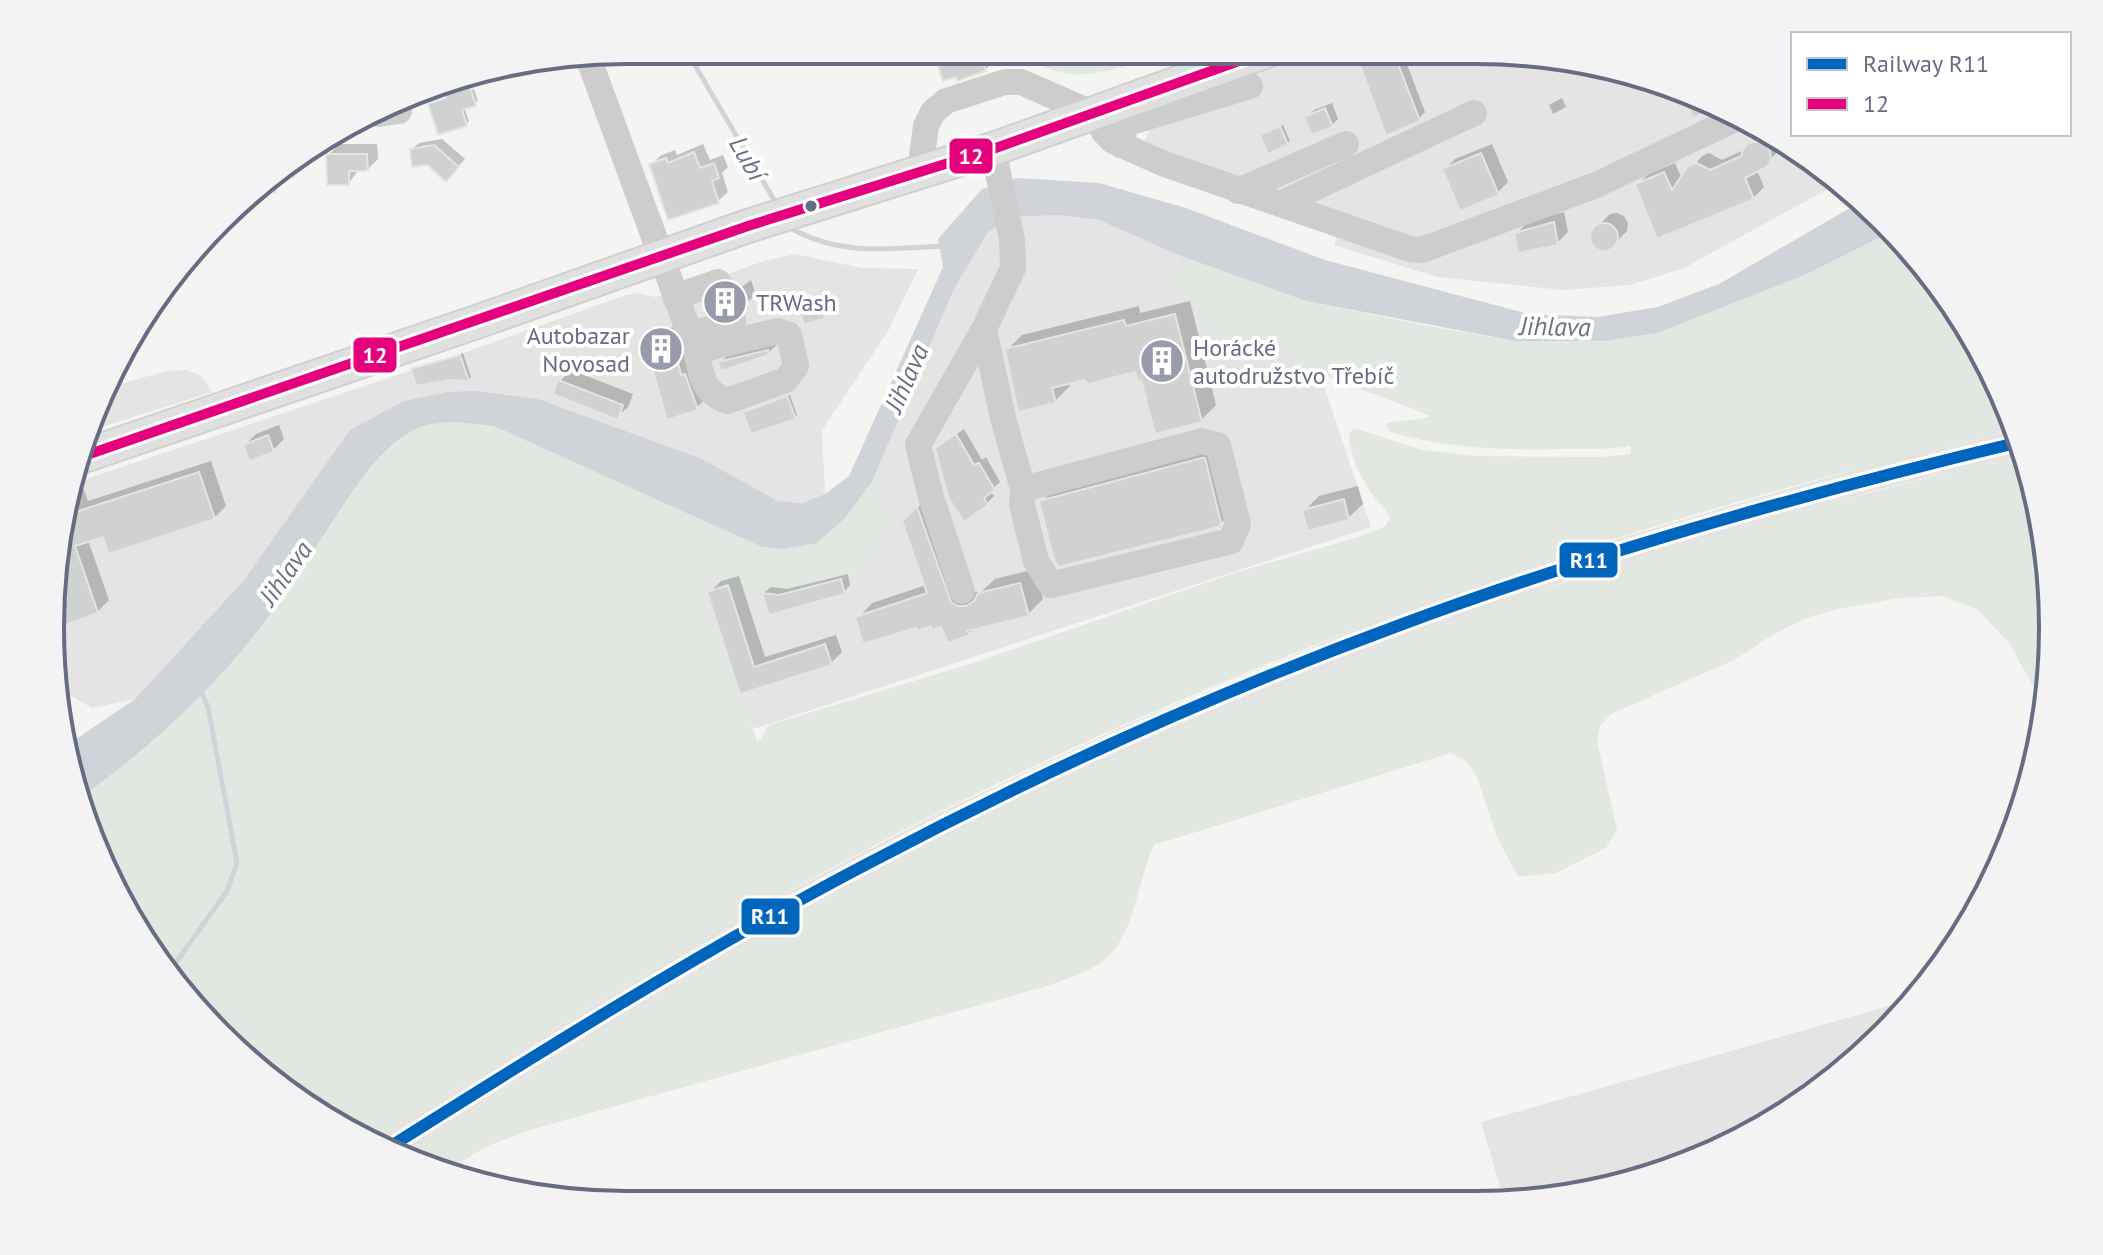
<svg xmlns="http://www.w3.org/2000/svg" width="2103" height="1255" font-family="'PT Sans',sans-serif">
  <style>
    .built { fill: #e4e4e5 }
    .green { fill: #e2e7e2 }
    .water { fill: #d0d4d9 }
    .shadow { fill: #0003 }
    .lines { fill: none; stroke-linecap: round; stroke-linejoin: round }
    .stream { stroke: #d0d4d9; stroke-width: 5 }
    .building { fill: #d0d1d1; stroke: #e4e4e3; stroke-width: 2 }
    .major-casing { stroke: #d0d0d1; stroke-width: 36 }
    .minor { stroke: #cdcdce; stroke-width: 26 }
    .major { stroke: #e0e0e1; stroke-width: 32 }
    .bus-1-casing { stroke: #fff; stroke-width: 16 }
    .bus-1 { stroke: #e5007d; stroke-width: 10 }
    .rail-1-casing { stroke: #fff; stroke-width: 18 }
    .rail-1 { stroke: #0065bd; stroke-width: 12 }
    .bus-dot { fill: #666c82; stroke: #fff; stroke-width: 3 }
    .labels { text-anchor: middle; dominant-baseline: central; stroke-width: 8; stroke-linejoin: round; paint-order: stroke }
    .poi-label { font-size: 24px; fill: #666c82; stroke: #fff; text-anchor: start }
    .water-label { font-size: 26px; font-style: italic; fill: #667385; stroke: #fff }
    .rim { fill: none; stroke: #666c82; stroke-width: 4 }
    .line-badge { stroke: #fff; stroke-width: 3 }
    .badge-label { font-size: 22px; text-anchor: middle; font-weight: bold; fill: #fff }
  </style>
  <rect width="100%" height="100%" fill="#f4f4f3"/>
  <path class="built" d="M1319,51H1514L1662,81L1797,148L1839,183L1684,268L1630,285L1563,290L1437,277L1334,245L1342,222L1141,148L1154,119L1224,84Z
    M1060,215L1099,220L1178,255L1172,286L1184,291L1199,327L1319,371L1371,527L753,729L698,580L779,595L841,580L860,569L901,521L872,482L954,289L990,230L1013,217Z
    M795,254L862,268L918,269L888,331L822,430L825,494L802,503L778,501L702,459L448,392L244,580L135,699L92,708L60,689L50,627L74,483L463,353L626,295L640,293L654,297L674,293L764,261Z
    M186,370L202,376L212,392L86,432L110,387L166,371Z
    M2016,430L2024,455L1883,488L1571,579L1298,680L1136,748L943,840L755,939L543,1066L402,1155L374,1141L529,1044L742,916L931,817L1126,725L1390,615L1563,555L1877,463Z
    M1910,1000L1857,1061L1765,1127L1661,1174L1505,1204L1481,1122Z"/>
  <path class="green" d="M1011,51H1175C1142,60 1104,77 1070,74C1051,72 1029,59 1011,51Z
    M1893,231L1956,307L2009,407L2016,430C1611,522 1216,664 848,859C686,945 530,1043 374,1141L306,1107L169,979L81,813L78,799C147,751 213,690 264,623C291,588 314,549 339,512C359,482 379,449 412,431C436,418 470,423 496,427L762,547L784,549L845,518L872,482L902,521L860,569L841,579L779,595L699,581L758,743L769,725L973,663L1231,574L1358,537L1386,526L1390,518C1385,507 1376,501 1370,491C1360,476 1349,453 1349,434L1354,428L1422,450L1476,456L1601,457L1631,454L1630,446C1607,450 1584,449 1562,449C1503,450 1446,449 1390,432L1386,424C1398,419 1416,422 1431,416L1199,327L1184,291L1172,287L1178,255L1306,301L1423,325L1515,341H1604L1657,332L1805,275Z
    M2024,455L2042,515L2053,628L2045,707L2009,643L1978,610L1942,596L1900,598L1837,609L1804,619L1774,634L1734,660L1611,714L1600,726L1597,741L1617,830L1606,848L1556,873L1518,877L1496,835L1477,777L1467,762L1451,753L1154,845C1137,880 1135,938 1102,962C1088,972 1067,978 1051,985L533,1129L487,1146L463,1161L462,1178L441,1174L402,1155C518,1082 633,1008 752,940C1148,716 1580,556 2024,455Z"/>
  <path class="water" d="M1017,178L1099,183L1186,208L1325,260L1529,314L1597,317L1658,307L1719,284L1862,201L1893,231L1805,275L1657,333L1604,341H1515L1306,301L1178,255L1099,220L1060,215L1013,217L989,231L954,289L872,482L845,518L817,543L784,549L762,547L496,427C470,423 436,418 412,431C379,449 359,482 339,512C314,549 291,588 264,623C213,690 147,751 78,799L69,744L135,699L244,580L350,430L404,401L448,392L476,391L538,399L702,459L778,501L802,503L825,494L849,476L943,267L938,239L982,189Z"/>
  <path class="shadow" d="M980,51H985L990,65L985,70L940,66L945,61Z
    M1402,51L1425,112L1418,119L1362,66L1369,59Z
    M474,89L478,101L464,107L469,121L466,124L432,104Z
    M1562,98L1566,107L1553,114L1549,105Z
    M1332,103L1338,119L1332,125L1307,117L1314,110Z
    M1283,125L1290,141L1287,143L1262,135Z
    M1762,132L1780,139L1781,147L1766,165L1757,170L1764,187L1753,198L1658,237L1637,185L1648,174L1675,163L1682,179L1702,156L1709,153L1722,160L1744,150Z
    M442,139L465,159L446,180L412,149L419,143Z
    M339,144H377L378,159L368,169H359L349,183L328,155Z
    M703,144L710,160L723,155L728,167L722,173L728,192L718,201L651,165L660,156L675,150L677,155Z
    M1492,144L1508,182L1497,193L1444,170L1455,159Z
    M304,154L300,169L293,176L284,174L281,184L274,191L276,169Z
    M1809,157L1819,166L1812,171L1805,161Z
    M1564,212L1568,232L1557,243L1517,233L1528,222Z
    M1617,213L1624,216L1628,223L1627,231L1610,248L1601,249L1596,246L1592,239V232L1610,214Z
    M751,280L756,295L745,303L739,296V289Z
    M826,293L831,309L824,316L800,306L807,299Z
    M716,296L719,302L705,311L703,305Z
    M1190,301L1216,405L1201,420L1137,370L1069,382L1070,386L1055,401L1007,350L1022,335L1139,306L1140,313Z
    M679,326L704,400L696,408L647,339L654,331Z
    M783,339L768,353L720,363L735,348Z
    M463,353L471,377L469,379L413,370L427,363L430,365Z
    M571,370L633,394L628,407L617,417L560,381Z
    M790,395L797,415L794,417L746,413Z
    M279,425L284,439L273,450L245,445L256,434Z
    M964,429L982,460L986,457L1000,482L990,491L994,496L987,503L937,449Z
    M1219,445L1234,510L1218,526L1041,502L1056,487Z
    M211,461L226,506L214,518L104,535L88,540L109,600L97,612L51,624L74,484L81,482L88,501Z
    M1358,486L1363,504L1348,518L1304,511L1319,496Z
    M932,494L973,592H981L995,579L1035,569L1043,599L1028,614L976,627L969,633L942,624L917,626L858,618L872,603L926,585L904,521Z
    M848,574L850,585L844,592L771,612L764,593L771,587L787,589Z
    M739,576L765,657L836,635L842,652L831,663L742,692L710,592L721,581Z"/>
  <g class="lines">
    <path class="stream" d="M686,50L777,205
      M789,227C837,256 889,249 942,246
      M167,975L227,891L237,863L208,707L200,689"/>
  </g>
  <path class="building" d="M980,52L986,71L957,81L956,77L943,81L938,66Z
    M1395,56L1420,121L1386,136L1360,65Z
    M469,84L476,106L462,110L467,126L438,135L428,104L446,98L443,92Z
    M1682,91L1709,104L1716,108L1693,118Z
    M1325,108L1333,127L1312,135L1304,117Z
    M1280,126L1288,145L1268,154L1260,135Z
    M1758,141L1765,144L1770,151L1771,160L1767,167L1745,178L1754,199L1657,239L1635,184L1664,172L1672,190L1688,166L1697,163L1710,170L1741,156L1743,149L1749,143Z
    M434,145L459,167L446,182L427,165L412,167L410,149Z
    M694,152L700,168L714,163L719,178L712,181L719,203L668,220L649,164L666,158L668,163Z
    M1481,153L1499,195L1460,211L1442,169Z
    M326,154H367L368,171H349V185H327Z
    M300,156L293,178L280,175L275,193L257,188L276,169Z
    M1554,222L1558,245L1518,253L1514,233Z
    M1590 237a14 14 0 1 1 28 0a14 14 0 1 1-28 0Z
    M819,299L825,318L804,325L798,306Z
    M1175,314L1202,422L1155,434L1141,380L1138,381L1135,372L1089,384L1084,380L1052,388L1056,403L1018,412L1005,349L1124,320L1126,326Z
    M671,333L681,375L685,374L698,410L667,420L644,339Z
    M768,350L769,355L721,371L718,362Z
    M460,355L469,381L448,380L416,386L411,369Z
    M558,380L623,405L618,420L553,394Z
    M787,396L796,419L751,434L743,412Z
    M956,434L974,465L979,463L995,490L984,498L988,505L964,522L948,497L935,448Z
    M268,435L274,452L249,461L243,445Z
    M1202,458H1205L1221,523L1219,527L1058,567L1054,559L1039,501Z
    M199,472L215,519L108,554L103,537L75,546L98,613L65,625L50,626L69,514Z
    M1344,499L1349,520L1308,531L1302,510Z
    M917,507L951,602L958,606H966L974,601L978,593L1020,583L1029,616L967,631L970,635L948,643L941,627L932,630L931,626L917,631L916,628L863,644L855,617L927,593L902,521Z
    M841,579L845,594L769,615L762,593L779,595Z
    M728,585L754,667L825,644L832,665L740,694L707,592Z"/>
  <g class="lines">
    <g class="major-casing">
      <path id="major" d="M78,458L482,320L748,226L993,149L1267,51"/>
    </g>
    <path class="minor" d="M588,57L696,351C701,374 702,392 727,401L786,380L796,366L789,335L778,331L696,351
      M379,114L399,111
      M1121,145L1125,127L1131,122L1250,86
      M993,149L1012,240L1013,268L984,329L1003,418L1023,489L1022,505L1036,561L1051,585L1231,541L1238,524L1218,445L1202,441L1023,489
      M920,171L926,126L933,112L946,101L1005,82H1021L1094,114L1104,132L1113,141L1162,163L1410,249L1422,250L1596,185L1737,118
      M1238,191L1346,144
      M1280,204L1474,113
      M675,297L718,282L722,293
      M690,335L733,321L729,310
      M962,591L931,497L918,445L984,329"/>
    <use href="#major" class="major"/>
    <g class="bus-1-casing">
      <path id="bus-1" d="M78,458L748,226L993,149L1267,51"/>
    </g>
    <use href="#bus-1" class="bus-1"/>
    <g class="rail-1-casing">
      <path id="rail-1" d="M388,1148C545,1049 703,950 867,864C1039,773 1218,692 1400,625C1602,550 1810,492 2020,442"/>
    </g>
    <use href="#rail-1" class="rail-1"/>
  </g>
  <defs>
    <g id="building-disc" transform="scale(2.3)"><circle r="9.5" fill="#989caa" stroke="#fff"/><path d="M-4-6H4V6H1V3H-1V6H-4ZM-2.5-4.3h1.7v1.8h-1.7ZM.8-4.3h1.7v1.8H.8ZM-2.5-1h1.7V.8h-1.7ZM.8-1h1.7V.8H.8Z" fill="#fff"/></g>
  </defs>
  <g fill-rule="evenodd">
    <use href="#building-disc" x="725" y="302"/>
    <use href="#building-disc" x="661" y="349"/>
    <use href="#building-disc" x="1162" y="361"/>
  </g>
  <circle class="bus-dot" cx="811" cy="206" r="7"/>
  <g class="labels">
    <g class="poi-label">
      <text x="756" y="302">TRWash</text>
      <text x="630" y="335" text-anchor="end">Autobazar<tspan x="630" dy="28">Novosad</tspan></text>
      <text x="1193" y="347">Horácké<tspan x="1193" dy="28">autodružstvo Třebíč</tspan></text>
    </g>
    <g class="water-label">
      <text transform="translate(748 158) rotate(60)">Lubí</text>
      <text transform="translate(1555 326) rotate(1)">Jihlava</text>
      <text transform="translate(906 378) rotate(-66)">Jihlava</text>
      <text transform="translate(285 573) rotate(-55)">Jihlava</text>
    </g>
  </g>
  <path d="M0 0H2103V1255H0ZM627 64H1476A563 563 0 0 1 2039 627V628A563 563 0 0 1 1476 1191H627A563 563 0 0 1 64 628V627A563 563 0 0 1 627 64Z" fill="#f3f3f5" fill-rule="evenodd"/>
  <path class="rim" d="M627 64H1476A563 563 0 0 1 2039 627V628A563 563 0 0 1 1476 1191H627A563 563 0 0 1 64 628V627A563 563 0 0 1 627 64Z"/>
  <g class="line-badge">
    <rect x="948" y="137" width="46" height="38" rx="8" fill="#e5007d"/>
    <rect x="352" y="336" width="46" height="38" rx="8" fill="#e5007d"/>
    <rect x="1558" y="541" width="61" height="38" rx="8" fill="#0065bd"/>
    <rect x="740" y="897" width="61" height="39" rx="8" fill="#0065bd"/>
  </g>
  <g class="badge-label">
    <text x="971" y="164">12</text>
    <text x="375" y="363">12</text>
    <text x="1589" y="568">R11</text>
    <text x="770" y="924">R11</text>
  </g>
  <rect x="1791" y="32" width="280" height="104" fill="#ffffff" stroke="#c2c4cd" stroke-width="2"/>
  <rect x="1807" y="58" width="40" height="12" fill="#0065bd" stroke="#c2c4cd" stroke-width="2"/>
  <text x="1863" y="72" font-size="24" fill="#666c82">Railway R11</text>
  <rect x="1807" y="98" width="40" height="12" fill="#e5007d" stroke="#c2c4cd" stroke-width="2"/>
  <text x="1863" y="112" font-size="24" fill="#666c82">12</text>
</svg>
